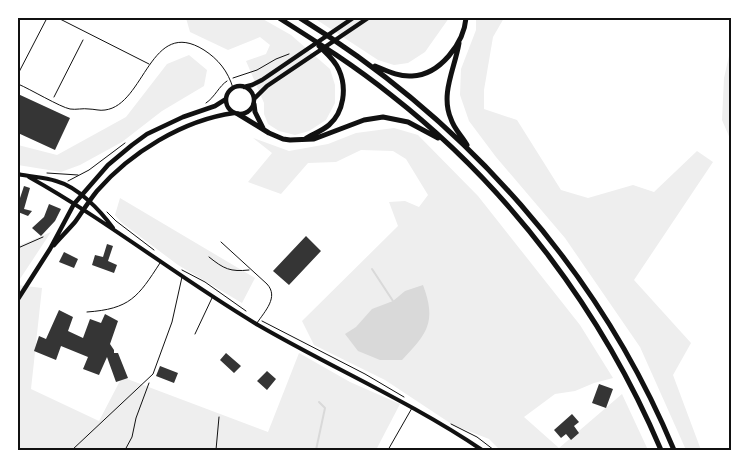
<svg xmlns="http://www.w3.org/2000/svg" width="749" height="468" font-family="Georgia,serif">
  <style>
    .green { fill: #eee }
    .water { fill: #d9d9d9 }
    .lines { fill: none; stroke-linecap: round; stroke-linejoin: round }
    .stream { stroke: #d9d9d9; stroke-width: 2 }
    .building { fill: #353535 }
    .path { stroke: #111; stroke-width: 1 }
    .service { stroke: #111; stroke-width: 1 }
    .tertiary { stroke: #111; stroke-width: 4 }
    .primary { stroke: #111; stroke-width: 4.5 }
    .trunk { stroke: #111; stroke-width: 5 }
    .neatline { fill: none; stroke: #111; stroke-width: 2 }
  </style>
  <rect width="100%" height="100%" fill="#fff"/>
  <path class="green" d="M186,18H261L291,35L330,69L335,85V103L326,120L309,131L295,135L279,131L268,124L264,114V103L246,61L266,54L270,45L260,37L228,50L190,32Z
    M314,18H449L425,52L408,63L394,65L378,60Z
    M476,18H504L493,37L484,90V109L517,120L561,190L588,198L633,185L654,192L697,151L713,162L634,280L691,343L673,375L701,450H686L640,347L565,238L496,157L469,121L460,95L461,69L476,30Z
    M731,47L732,141H731L722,120L724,78Z
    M189,55L207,70L204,86L162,111L122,142L80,165L61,172L18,165V145L57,155L126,117L167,64Z
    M394,128L418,135L478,196L580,325L613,378L594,383L575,391L555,394L524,417L559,448L622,394L648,450H500L489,439L453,425L385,380L314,345L302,321L398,226L389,202L405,201L419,207L428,195L406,159L393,151L361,150L336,162L308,163L281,194L248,182L272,153L253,138L289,151L328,144L356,133Z
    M120,198L255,278L242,303L178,265L122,223L115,215Z
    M51,232L18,282V246Z
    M18,285L42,288L31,389L99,421L122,377L268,432L299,353L350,382L400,404L376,450H18Z"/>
  <path class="water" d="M423,285C437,322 427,334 402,360H380L358,351L345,334L356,327L372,309L393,301L405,291Z"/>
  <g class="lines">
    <path class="stream" d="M372,269L393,301
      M316,450L325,408L319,402"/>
  </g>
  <path class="building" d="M18,94L70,118L55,150L18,133Z
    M24,186L30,188L24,209L32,211L28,216L18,212V197L20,198Z
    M49,204L61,209L55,221L41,236L32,228L44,217Z
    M306,236L321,251L289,285L273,271Z
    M107,244L113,246L108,261L117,265L114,273L92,265L95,255L103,257Z
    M64,252L78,259L74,268L59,262Z
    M59,310L73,317L68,331L83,338L90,319L101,323L105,314L118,321L110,344L114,350V353H118L128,378L116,382L107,357L99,375L83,369L88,357L61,346L56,360L34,351L39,336L46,339Z
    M226,353L241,366L234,373L220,360Z
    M160,366L178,373L174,383L156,376Z
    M267,371L276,379L267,390L257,381Z
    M599,384L613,389L606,408L592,403Z
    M572,414L579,422L574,426L579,433L571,440L566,434L561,438L554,430Z"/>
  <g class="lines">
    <path class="path" d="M233,78L257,70L276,59L289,54
      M54,97L83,40
      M206,103C215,97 219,86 227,81
      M47,173L78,175
      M68,181L89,170L125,143
      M107,212L116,221L154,250
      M18,248L43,237
      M182,270L205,282L246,311
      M262,321L365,374L404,397
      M451,424L477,437L494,450
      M125,450L132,437L136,418L149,383
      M216,450L219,417"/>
    <path class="service" d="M47,18L19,72L18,84C30,89 60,107 70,109C76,110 83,108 89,109C94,109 100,111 105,110C145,105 150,16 204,50C218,59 228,71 233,88
      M58,18L149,64
      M221,242L267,284C279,297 265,311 257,323
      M209,257C224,269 230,272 249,270
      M87,312C130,309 138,297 160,263
      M195,334L212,298
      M72,450L153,374L172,322L182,277
      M388,450L412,408"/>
    <path class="tertiary" d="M18,174C30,177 44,177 56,181C78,187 100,210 113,228
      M29,177C108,221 179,278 258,325C332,368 411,402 482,450"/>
    <path class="primary" d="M226 100a14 14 0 1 1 28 0a14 14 0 1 1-28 0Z
      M244,87L252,85L262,80L353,18
      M254,99L267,86L368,18
      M54,245C61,237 68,230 75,222C82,212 89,201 97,191C130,153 183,120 234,113
      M18,299L50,249L74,204L108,165L132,145L147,134L183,117L215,106L226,99"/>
    <path class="trunk" d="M279,18C317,42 355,66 391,95C509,187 603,313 661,450
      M300,18C465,120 599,270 674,450
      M459,43C455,68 440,94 451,119C454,129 462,136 467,145
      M375,66C387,71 399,77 412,76C440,75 464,43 466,18
      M254,104L255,112L263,128
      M238,114L269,133L283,139L290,140L314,139L364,120L383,117L408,122L438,138
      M305,139C313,134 322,131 329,125C344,112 347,88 339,70C335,60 326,53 319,46"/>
  </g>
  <rect width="749" height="468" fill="none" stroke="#ffffff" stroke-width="38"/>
  <rect x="19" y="19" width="711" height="430" class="neatline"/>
</svg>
